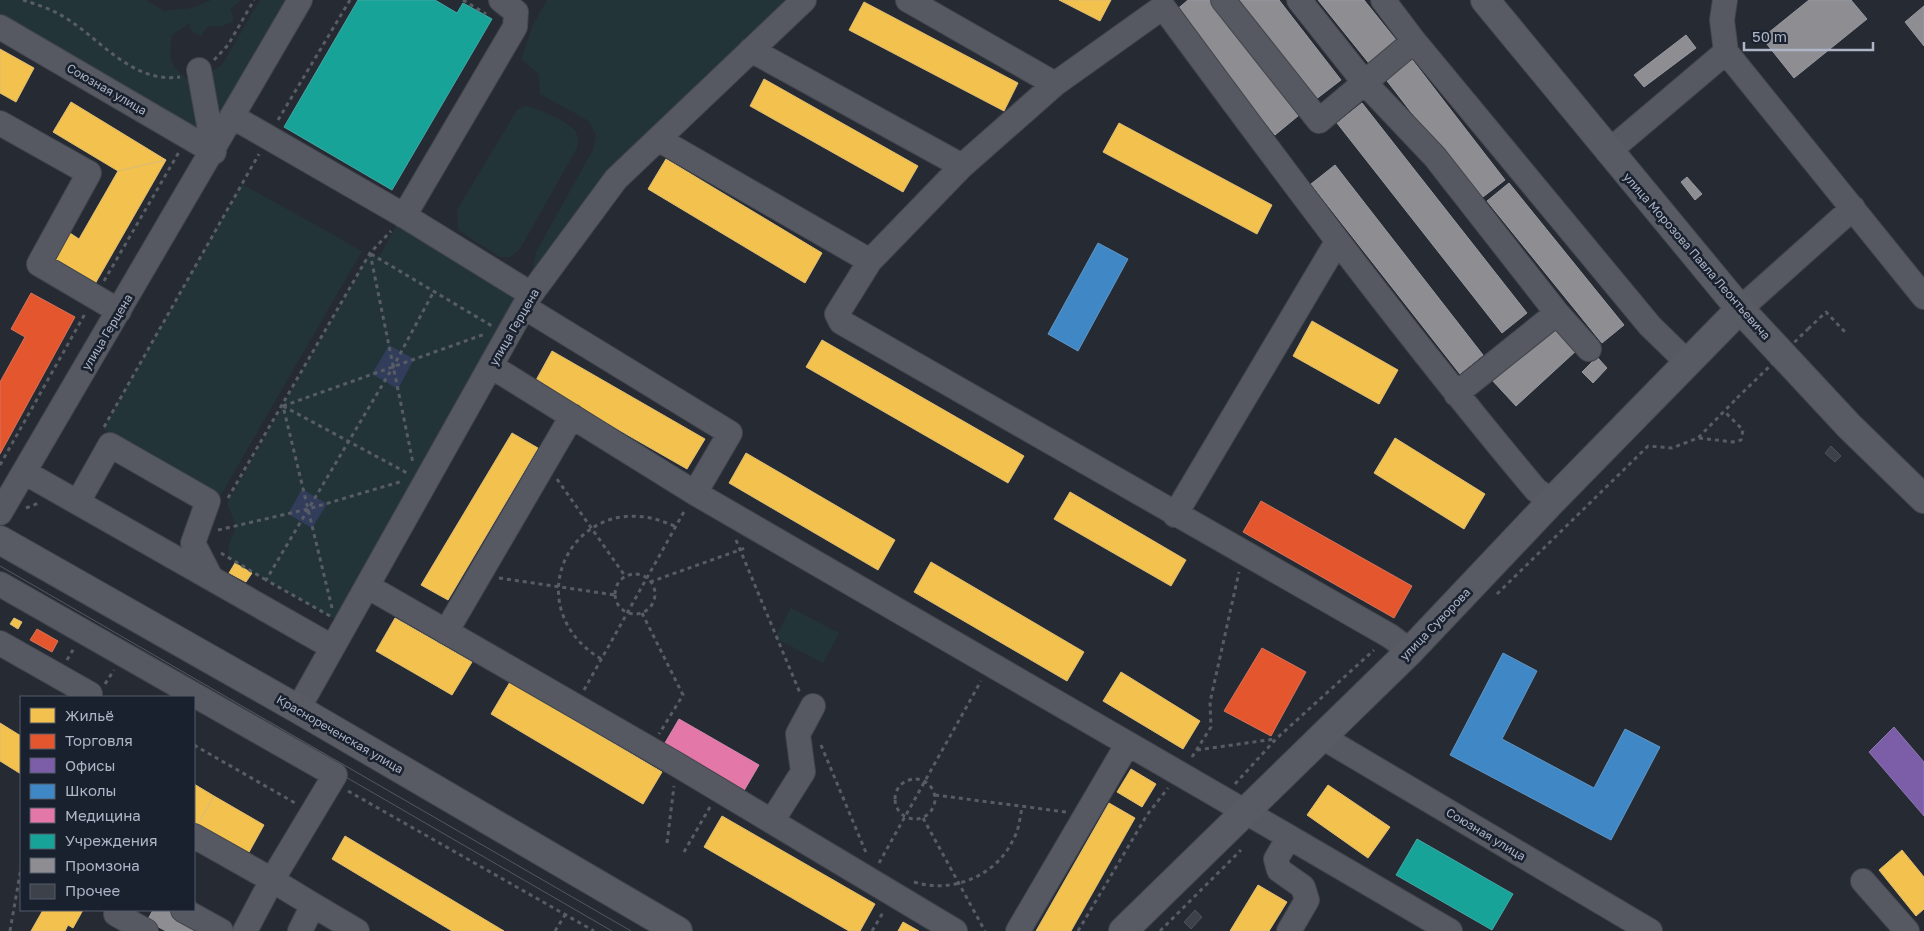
<svg xmlns="http://www.w3.org/2000/svg" width="1924" height="931" font-family="'Golos Text',sans-serif">
  <style>
    .green { fill: #233439 }
    .water { fill: #313d5b }
    .homes { fill: #f2c14e; stroke: #debd72 }
    .shops { fill: #e4572e; stroke: #d4735c }
    .offices { fill: #7b5ea7; stroke: #8a78b0 }
    .schools { fill: #3f88c5; stroke: #6096c5 }
    .health { fill: #e377a8; stroke: #d38ab1 }
    .public { fill: #17a398; stroke: #44a8a6 }
    .industry { fill: #8d8d92; stroke: #9799a2 }
    .building { fill: #3d414a; stroke: #4d525c }
    .lines { fill: none; stroke-linecap: round; stroke-linejoin: round }
    .minor-casing { stroke: #42454c; stroke-width: 26 }
    .major-casing { stroke: #434750; stroke-width: 30 }
    .path { stroke: #585d65; stroke-width: 3; stroke-dasharray: 4 4; stroke-linecap: butt }
    .minor { stroke: #565962; stroke-width: 24 }
    .major { stroke: #585b64; stroke-width: 28 }
    .tram { stroke: #54585f; stroke-width: 1 }
    .path-bridge { stroke: #585d65; stroke-width: 3; stroke-dasharray: 4 4; stroke-linecap: butt }
    .labels { text-anchor: middle; dominant-baseline: central; stroke-width: 5; stroke-linejoin: round; paint-order: stroke }
    .street-label { font-size: 12px; fill: #aeb5c6; stroke: #19202e }
  </style>
  <rect width="100%" height="100%" fill="#262a33"/>
  <path class="green" d="M0,0H146L164,11L192,8L211,0H241L230,9L233,15V22L222,26H208L201,36L192,32L189,23L172,35C169,59 168,65 189,80L201,137L0,18Z
    M260,0H295L219,133L206,75L222,65Z
    M547,0H787L529,286L536,252L593,150L596,135L589,121L540,94L539,74L521,59L533,25Z
    M524,106C535,106 571,123 576,132C579,138 578,142 577,148L520,249L510,257H500L458,230L457,210L517,110Z
    M242,184L362,251L219,498L103,429Z
    M397,225L519,293L334,619L230,559L228,547L236,526L227,503L370,253L379,257Z
    M791,608L839,633L823,663L775,638Z"/>
  <path class="water" d="M389,345L414,359L398,389L372,374Z
    M302,489L327,504L312,528L288,514Z"/>
  <path class="homes" d="M1059,0H1111L1100,21Z
    M864,2L1018,83L1004,111L849,30Z
    M0,49L34,68L16,102L0,93Z
    M764,79L918,166L903,192L750,106Z
    M71,102L166,160L118,171L53,132Z
    M1119,123L1272,205L1257,234L1103,152Z
    M666,159L822,253L805,283L648,189Z
    M166,160L95,284L54,261L70,233L79,239L118,171Z
    M1312,321L1398,370L1379,404L1293,356Z
    M822,340L1024,456L1008,483L806,367Z
    M552,351L705,439L687,469L535,382Z
    M512,433L538,448L448,600L421,585Z
    M1395,438L1485,494L1464,529L1374,473Z
    M746,453L895,540L878,570L729,483Z
    M1070,492L1186,560L1171,586L1054,519Z
    M931,562L1084,652L1067,681L914,592Z
    M235,563L252,573L246,582L229,573Z
    M14,618L22,622L18,629L10,624Z
    M395,618L472,662L452,695L376,651Z
    M1121,672L1200,721L1183,749L1103,701Z
    M510,682L662,772L643,804L491,714Z
    M0,723L21,736V774L0,761Z
    M1131,769L1156,784L1142,807L1117,792Z
    M194,784L214,796L198,824L194,822Z
    M1328,785L1390,827L1368,858L1307,815Z
    M214,796L264,825L248,854L198,824Z
    M1109,803L1135,818L1071,931H1036Z
    M722,816L875,904L860,931H849L704,847Z
    M345,836L504,931H452L332,859Z
    M1902,850L1924,877V909L1916,916L1879,870Z
    M1258,885L1287,902L1269,931H1230Z
    M43,910H83L73,928L68,925L65,931H31Z
    M903,922L919,931H898Z"/>
  <path class="shops" d="M31,293L75,317L0,454V382L25,337L11,329Z
    M1261,501L1412,586L1394,618L1243,532Z
    M37,629L58,641L52,652L30,640Z
    M1262,648L1306,672L1271,736L1224,711Z"/>
  <path class="offices" d="M1894,727L1924,762V816L1869,752Z"/>
  <path class="schools" d="M1098,243L1128,259L1078,351L1048,334Z
    M1503,653L1537,671L1502,739L1594,788L1625,729L1660,747L1611,840L1450,755Z"/>
  <path class="health" d="M679,719L759,765L742,794L662,748Z"/>
  <path class="public" d="M358,0H435L457,13L463,3L492,19L392,190L284,127Z
    M1417,839L1513,894L1492,930L1396,875Z"/>
  <path class="industry" d="M1188,0H1213L1304,111L1275,135L1174,12Z
    M1231,0H1279L1341,80L1311,103Z
    M1318,0H1364L1400,45L1372,67Z
    M1809,0H1851L1867,19L1794,78L1762,38Z
    M1924,6V46L1905,22Z
    M1686,35L1696,48L1644,87L1634,75Z
    M1410,57L1505,180L1479,200L1384,77Z
    M1362,103L1527,313L1502,333L1337,123Z
    M1335,165L1483,355L1460,374L1311,184Z
    M1687,177L1702,194L1695,200L1681,182Z
    M1509,183L1624,325L1602,343L1487,201Z
    M1552,323L1577,350L1516,406L1491,379Z
    M1597,357L1607,368L1593,383L1582,372Z
    M153,910H168L189,922L187,926L196,931H166L147,921Z"/>
  <path class="building" d="M1831,446L1841,456L1835,462L1825,453Z
    M1195,910L1202,917L1191,929L1184,922Z"/>
  <g class="lines">
    <g class="minor-casing">
      <path id="minor" d="M908,0L1055,84
        M1223,0L1319,121L1414,41
        M1299,0L1364,82L1435,157L1557,313
        M1383,0L1414,41L1650,326L1687,362
        M1725,0L1722,20L1726,52
        M0,27L214,152
        M751,50L962,166
        M199,70L214,152
        M233,117L403,215L531,294
        M0,123L89,173L39,264L119,311
        M658,139L870,261
        M1608,152L1726,52L1924,297
        M404,216L515,27L516,12L501,0
        M524,307L730,433L695,493
        M1740,309L1853,208
        M491,366L695,493L1289,837
        M1456,394L1557,313L1589,349
        M24,472L332,647
        M78,502L110,445L208,501L193,543L211,578
        M0,513L300,0
        M1175,515L1337,242
        M0,584L335,775L272,880L194,836
        M367,586L676,764L955,931
        M446,632L572,416
        M0,643L90,694
        M1410,651L1390,636L841,322L837,314L870,261L962,166L1055,84L1163,7C1284,171 1405,334 1536,490L1552,501
        M298,709L531,294L616,179L804,0
        M1322,737L1650,931
        M772,821L803,772L798,734L813,706
        M1863,881L1907,931
        M313,905L357,931
        M183,910L221,931
        M116,914L146,931
        M245,931L272,880L313,905L300,931
        M1018,931L1127,745
        M1289,931L1307,900L1303,887L1279,870L1276,859L1289,837L1450,931"/>
    </g>
    <g class="major-casing">
      <path id="major" d="M1485,0L1740,309L1849,426L1924,499
        M0,540L298,709L678,931
        M1123,931L1410,651L1552,501L1740,309"/>
    </g>
    <path class="path" d="M23,0C35,4 48,8 59,14C98,35 130,84 180,77
      M463,0L486,14
      M214,60L228,45L254,0
      M278,120L350,0
      M370,253L413,463
      M371,254L492,326
      M104,281L179,152
      M1808,329L1826,312L1845,332
      M283,406L485,334
      M104,427L259,154
      M1699,438L1733,442L1741,440L1743,430L1724,411
      M0,465L86,312
      M557,479L625,576
      M228,498L370,253L391,231
      M26,508L39,503
      M218,530L308,509L403,481
      M736,540L800,693
      M221,553L266,580
      M615 594a20 20 0 1 1 40 0a20 20 0 1 1-40 0Z
      M499,578L615,595
      M650,582L748,547
      M1497,594L1648,446L1672,448L1698,438L1737,398
      M332,608L283,406L409,474
      M642,613L683,695L659,734
      M330,616L266,580L393,367L434,291
      M601,659C510,603 579,479 676,527
      M67,660L74,648
      M105,684L114,670
      M584,690L685,510
      M194,745L295,803
      M821,745L867,855
      M1197,750L1275,739
      M1192,757L1211,727L1210,702L1239,572
      M895 799a20 20 0 1 1 40 0a20 20 0 1 1-40 0Z
      M1235,784L1276,739L1374,650
      M348,791L594,931
      M935,795L1066,812
      M923,818L985,931
      M667,843L674,786
      M684,852L710,807
      M879,863L981,681
      M914,882C952,894 996,876 1013,840C1019,830 1020,818 1022,807
      M10,931L21,868
      M555,931L565,915
      M872,931L884,911
      M1078,931L1147,815L1168,788
      M1160,931L1241,850"/>
    <use href="#minor" class="minor"/>
    <use href="#major" class="major"/>
    <path class="tram" d="M0,566L631,931
      M0,577L612,931"/>
    <path class="path-bridge" d="M1737,398L1808,329"/>
  </g>
  <g class="labels">
    <g class="street-label">
      <text transform="translate(107 89) rotate(30)">Союзная улица</text>
      <text transform="translate(1697 256) rotate(49)">улица Морозова Павла Леонтьевича</text>
      <text transform="translate(514 327) rotate(-60)">улица Герцена</text>
      <text transform="translate(107 332) rotate(-59)">улица Герцена</text>
      <text transform="translate(1435 624) rotate(-46)">улица Суворова</text>
      <text transform="translate(340 734) rotate(30)">Краснореченская улица</text>
      <text transform="translate(1486 834) rotate(31)">Союзная улица</text>
    </g>
  </g>
  <rect x="20" y="696" width="175" height="215" fill="#19202e" stroke="#555c6b"/>
  <rect x="30" y="708" width="25" height="15" fill="#f2c14e" stroke="#555c6b"/>
  <text x="65" y="721" font-size="15" fill="#aeb5c6">Жильё</text>
  <rect x="30" y="734" width="25" height="15" fill="#e4572e" stroke="#555c6b"/>
  <text x="65" y="746" font-size="15" fill="#aeb5c6">Торговля</text>
  <rect x="30" y="758" width="25" height="15" fill="#7b5ea7" stroke="#555c6b"/>
  <text x="65" y="771" font-size="15" fill="#aeb5c6">Офисы</text>
  <rect x="30" y="784" width="25" height="15" fill="#3f88c5" stroke="#555c6b"/>
  <text x="65" y="796" font-size="15" fill="#aeb5c6">Школы</text>
  <rect x="30" y="808" width="25" height="15" fill="#e377a8" stroke="#555c6b"/>
  <text x="65" y="821" font-size="15" fill="#aeb5c6">Медицина</text>
  <rect x="30" y="834" width="25" height="15" fill="#17a398" stroke="#555c6b"/>
  <text x="65" y="846" font-size="15" fill="#aeb5c6">Учреждения</text>
  <rect x="30" y="858" width="25" height="15" fill="#8d8d92" stroke="#555c6b"/>
  <text x="65" y="871" font-size="15" fill="#aeb5c6">Промзона</text>
  <rect x="30" y="884" width="25" height="15" fill="#3d414a" stroke="#555c6b"/>
  <text x="65" y="896" font-size="15" fill="#aeb5c6">Прочее</text>
  <path d="M1744 42v8h129v-8" fill="none" stroke="#aeb5c6" stroke-width="2.5"/>
  <text x="1752" y="42" font-size="15" fill="#aeb5c6" stroke="#19202e" stroke-width="4" paint-order="stroke">50 m</text>
</svg>
